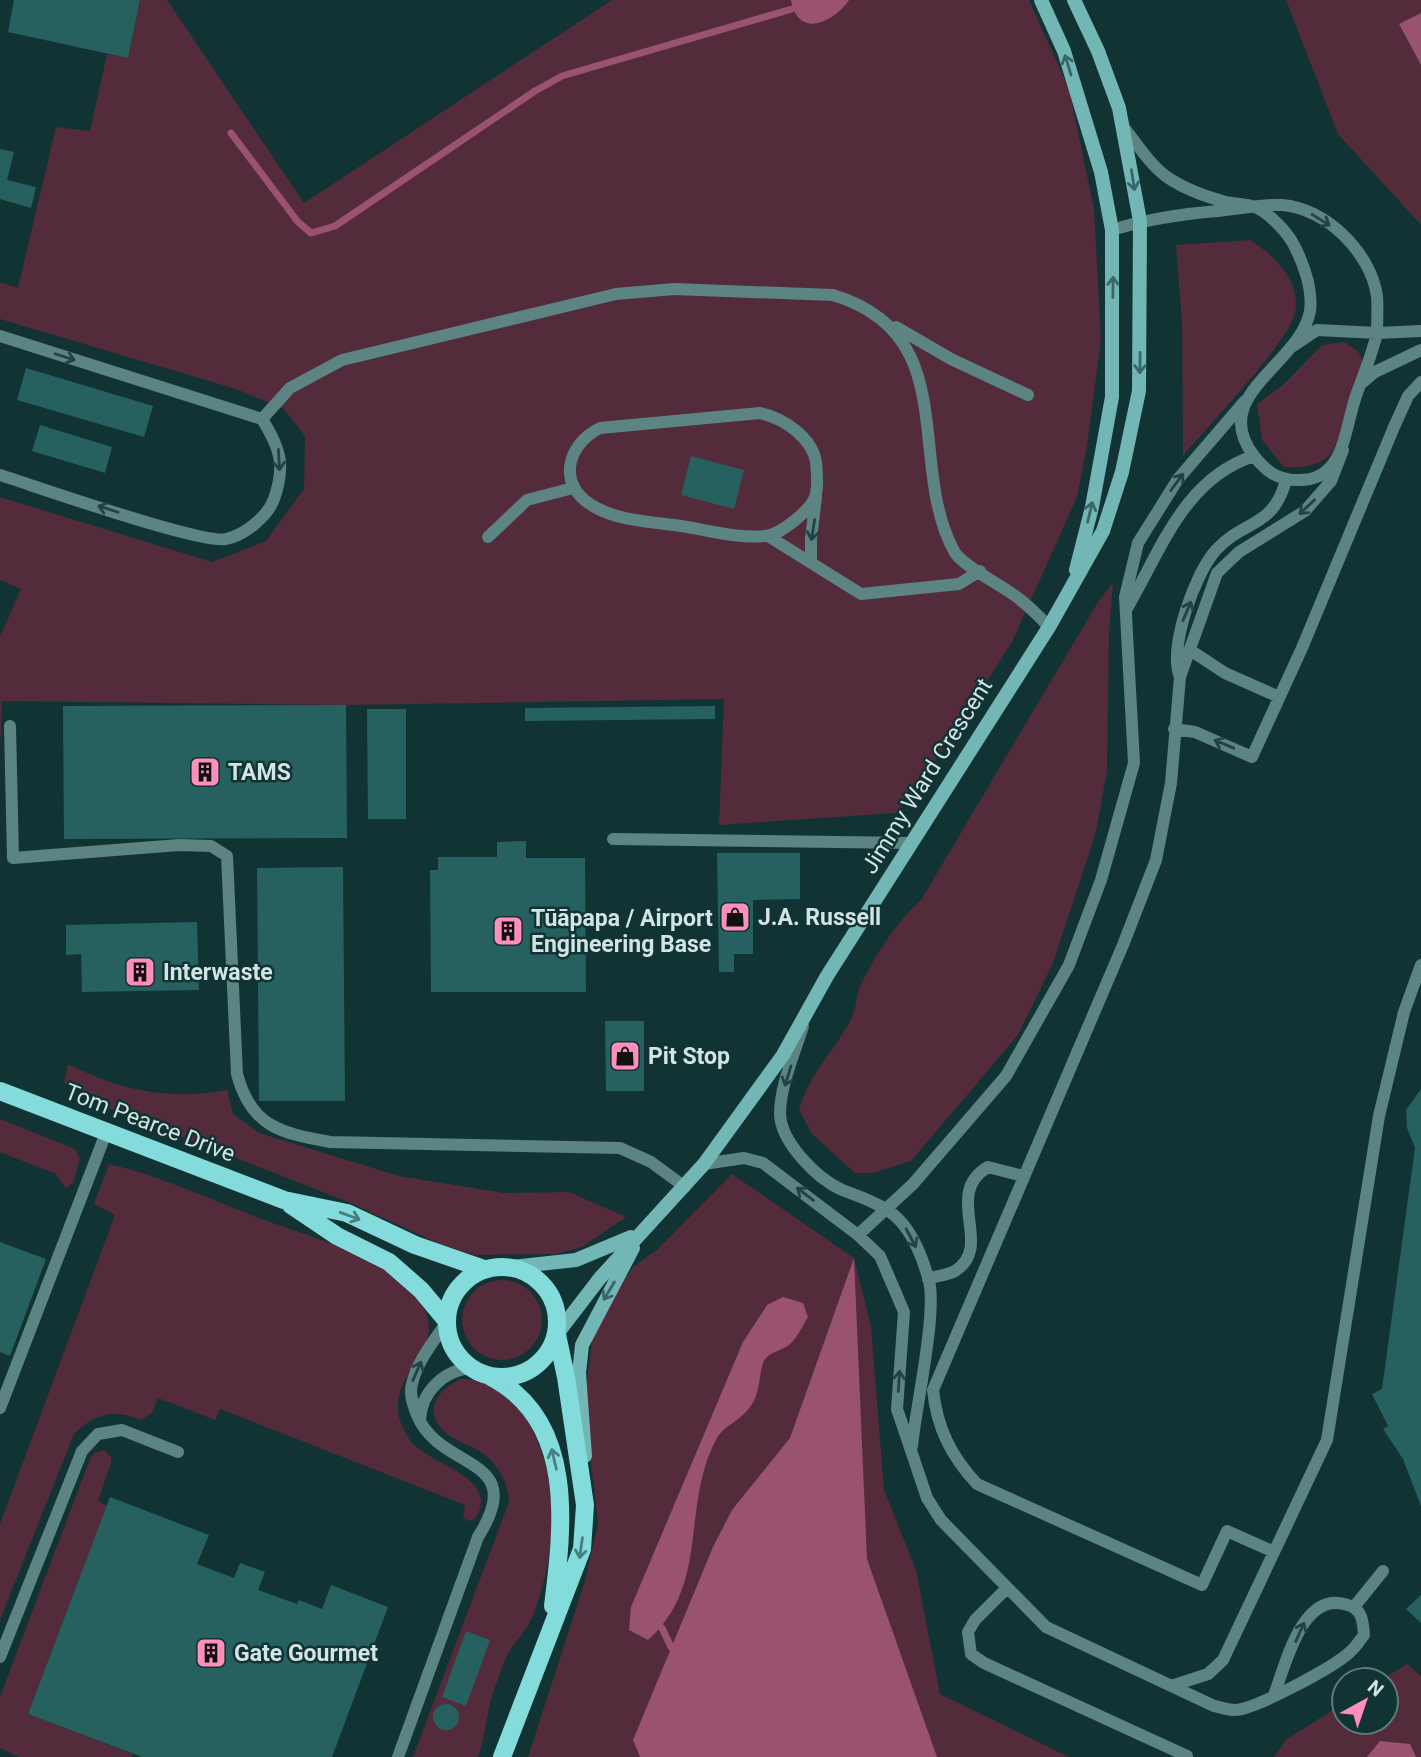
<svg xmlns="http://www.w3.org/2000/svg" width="1421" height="1757" font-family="Roboto,sans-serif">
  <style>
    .green { fill: #532b3b }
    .water { fill: #99526f }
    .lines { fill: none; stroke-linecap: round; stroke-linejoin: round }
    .stream { stroke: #99526f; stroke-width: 7 }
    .building { fill: #266160 }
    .lane { stroke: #5b8483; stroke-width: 12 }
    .secondary { stroke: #72b6b5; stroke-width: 14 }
    .primary { stroke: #83dcdb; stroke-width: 18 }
    .oneway { stroke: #386767 }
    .oneway2 { stroke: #214343 }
    .oneway3 { stroke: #457f7f }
    .labels { text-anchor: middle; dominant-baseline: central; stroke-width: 5; stroke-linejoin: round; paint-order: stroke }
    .poi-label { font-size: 23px; font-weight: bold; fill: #d2e4e3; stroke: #123333; text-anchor: start }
    .street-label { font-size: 23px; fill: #d2e4e3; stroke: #123333 }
  </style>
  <rect width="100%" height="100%" fill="#123333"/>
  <path class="green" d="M140,0H167L304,203L612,0H1029L1069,89L1094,209L1101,339L1087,446L1077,497L1012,642L948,742L896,813L719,825L724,699L346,705L2,701L0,748V637L21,589L0,580V497L212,562L266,541L304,489L305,436L284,409L236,389L0,319V282L18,288L56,127L90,131L107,54L128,58Z
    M1286,0H1421V56L1403,32L1421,65V225L1338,134Z
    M1250,240C1274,255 1302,282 1295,313C1289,342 1206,428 1183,456L1182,323L1176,245Z
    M1344,342L1358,351L1363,361C1355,386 1346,429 1333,450C1324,467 1300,468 1284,467L1262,440L1257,404L1283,385L1322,345Z
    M1113,583L1109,634L1107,771L1096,832L1053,963L1018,1035L911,1161L873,1173H855L812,1134L799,1110C809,1073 837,1049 853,1015C856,1007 856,997 859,989C873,958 896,922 921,900L1098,602Z
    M68,1064C119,1090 170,1101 227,1090L233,1114L259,1133L399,1176L504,1193L569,1192L626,1217L582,1247L557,1254L474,1255L440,1244L348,1202L106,1107L96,1096L64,1083Z
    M0,1119L75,1149L80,1159L74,1181L66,1189L56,1174L0,1152Z
    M109,1164C160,1176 210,1199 259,1218C299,1233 344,1245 382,1267C403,1280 428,1301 429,1327C430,1362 374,1389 410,1440C428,1465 503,1477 475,1519L469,1521L463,1518L465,1505L220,1409L215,1420L158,1398L152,1413L141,1420C113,1408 95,1414 74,1434L0,1620V1524L115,1215L94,1204Z
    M732,1174L854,1258L871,1326L884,1490L916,1570L940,1694L1069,1757H528L585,1581L598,1523L584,1404L593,1334L610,1300L633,1267L658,1249Z
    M462 1320a40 40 0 1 1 80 0a40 40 0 1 1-80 0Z
    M461,1379C484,1378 506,1392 520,1410C562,1466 558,1552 533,1615C528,1628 518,1639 510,1650C503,1662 499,1677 494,1690C486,1711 486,1735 478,1757H413L509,1502C508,1482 499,1467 484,1454C474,1446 461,1444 450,1436C421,1415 434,1391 461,1379Z
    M104,1450L111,1457V1463L98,1501L107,1506L28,1714L133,1754L132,1757H19L0,1748V1697L90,1459L94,1453Z
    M1407,1664L1421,1676V1757H1274L1287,1739L1344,1703V1722H1386V1680H1381Z"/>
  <path class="water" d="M791,0H849C833,23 798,39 791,0Z
    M1421,13V65L1399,24Z
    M854,1258L867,1559L937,1757H640L633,1740L713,1547L732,1510L790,1438Z
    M783,1297L803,1303L808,1317C803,1325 797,1338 790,1344C781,1352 766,1351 762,1366C758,1383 760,1399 744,1414C735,1423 724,1426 717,1438C680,1505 711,1584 648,1640L629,1630L631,1607L743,1342L767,1305Z
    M1380,1741L1410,1744L1416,1757H1367Z"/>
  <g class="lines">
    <path class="stream" d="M231,133L298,222L311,233L335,226L535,91L562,76L792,9
      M662,1628L671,1647"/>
  </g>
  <path class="building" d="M14,0H140L128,58L8,32Z
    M0,149L14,152L7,180L36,187L31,208L0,199Z
    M26,368L153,406L144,437L17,400Z
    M40,425L112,447L105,473L32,451Z
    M691,456L744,470L734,509L681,495Z
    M346,705L347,838L64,839L63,706Z
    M715,706V719L525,721V708Z
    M367,709H406V819H368Z
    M526,841V858H585L586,992H431L430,870H438V857H497V842Z
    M717,853H800V899L753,900V954H734V972H719Z
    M343,867L345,1101H259L257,868Z
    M197,922L199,990L82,992L81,954L66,955V925Z
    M605,1021H644V1091H606Z
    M1421,1089V1506L1403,1459L1383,1429L1388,1426L1372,1394L1382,1389L1415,1148L1407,1128L1406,1110Z
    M0,1242L46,1259L10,1356L0,1352Z
    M110,1497L209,1535L197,1564L234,1578L240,1563L265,1572L258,1590L297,1604L299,1600L322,1609L331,1585L388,1607L332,1757H142L28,1714Z
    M1421,1595V1623L1406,1609Z
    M466,1631L490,1640L466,1706L442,1697Z
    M433 1717a13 13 0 1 1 26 0a13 13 0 1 1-26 0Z"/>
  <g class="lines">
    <path class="lane" d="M1125,129C1137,144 1151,166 1167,177C1183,188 1207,197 1226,202C1235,204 1248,203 1257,208C1271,215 1287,232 1294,245C1304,265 1313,289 1310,311C1301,364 1207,395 1254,456C1266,471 1277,480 1297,480C1346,482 1344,427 1357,393C1364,373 1372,355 1377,333L1317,330L1290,348
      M1112,230C1147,219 1181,214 1218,211C1238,209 1261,204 1282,205C1326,208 1371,253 1377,296C1378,308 1377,321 1377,333L1421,331
      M896,327L951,359L1028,395
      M0,336L262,419C280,448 286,465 274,499C268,516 245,535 226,539C202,545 35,486 0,475
      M1363,382L1375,372L1421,350
      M760,413C783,418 812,437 816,462C817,472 818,484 816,494C813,509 780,535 765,536C739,539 707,530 681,526C653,522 618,521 593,506C557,485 566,445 600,428Z
      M262,419L290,388L342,360L616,294L674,289L833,295C963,334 906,462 954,551C961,565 999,584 1014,595C1027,604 1038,615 1049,627
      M768,536L861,594L959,584L980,571
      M488,537L527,500L573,488
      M811,563V539L816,497
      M1126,610C1161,551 1183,479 1254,456
      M1190,650L1225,673L1279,697
      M1180,677C1168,648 1195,573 1216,550C1244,519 1273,529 1286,480
      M10,726L13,858L179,845L211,846L227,856L237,1074C251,1127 281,1133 330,1142L620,1148L651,1162L685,1187
      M1174,729L1195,732L1252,757L1302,648L1394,427L1408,396L1421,382
      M613,839L912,843
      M803,1026C795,1053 780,1085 780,1114C781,1142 816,1178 842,1190C860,1197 879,1203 894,1215C912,1230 923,1259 929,1281C937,1314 916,1406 912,1446
      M704,1164L744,1158L763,1163L858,1235L880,1256L904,1312L897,1409L927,1498L941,1520L1046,1627L1214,1706C1220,1707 1228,1710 1235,1710C1256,1709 1334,1667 1350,1652C1356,1647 1360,1640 1364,1635C1363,1621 1362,1609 1348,1605C1302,1589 1286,1664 1274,1695
      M858,1235L913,1184L1006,1076L1069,965L1101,880L1134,763L1125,597L1138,543L1178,479L1245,401
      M928,1279C936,1276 948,1275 955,1271C995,1246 942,1194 988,1167L1023,1176
      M0,1408L106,1133
      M420,1420C421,1392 444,1370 471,1368
      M1274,1552L1227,1531L1202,1585L977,1484C951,1456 937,1428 933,1390L1123,945L1156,860L1171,783L1180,677L1217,573L1239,552L1305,511L1331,481L1343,450
      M1006,1589L975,1620L968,1632L971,1654L984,1663L1187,1756
      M1354,1607L1383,1571
      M0,1657L82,1451L98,1434L122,1430L178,1452
      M1171,1686L1208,1674L1223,1660L1327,1440L1379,1116L1404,1012L1421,965
      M398,1757L478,1537C530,1455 440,1472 417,1415C413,1405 409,1394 412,1384C417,1361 434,1341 446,1323"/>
    <path class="secondary" d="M1041,0L1064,51L1101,172L1112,230V397L1092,507L1076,570
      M512,1267L576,1260L631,1237
      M557,1334L600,1278L704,1164L783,1055L827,976L1049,627L1103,531L1122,472L1139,391L1140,221L1119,108L1098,51L1074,0
      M585,1456L579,1373L582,1345L633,1248"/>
    <path class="primary" d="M0,1091L284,1200L347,1213L415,1245L484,1269
      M291,1205L337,1236L389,1262L421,1290L446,1320
      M447 1322a55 55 0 1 1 110 0a55 55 0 1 1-110 0Z
      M491,1377C576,1421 563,1526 553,1606
      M502,1757L582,1549L585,1505L566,1377L557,1335"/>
  </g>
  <defs><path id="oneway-shaft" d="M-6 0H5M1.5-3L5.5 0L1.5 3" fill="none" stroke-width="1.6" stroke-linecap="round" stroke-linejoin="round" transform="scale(1.75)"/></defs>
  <g class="oneway">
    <use href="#oneway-shaft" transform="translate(1068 65) rotate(-107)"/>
    <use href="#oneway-shaft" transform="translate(1133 180) rotate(81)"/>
    <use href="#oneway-shaft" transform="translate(1113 287) rotate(-89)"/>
    <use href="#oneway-shaft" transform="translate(1140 363) rotate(91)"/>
    <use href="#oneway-shaft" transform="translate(1090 512) rotate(-77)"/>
    <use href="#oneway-shaft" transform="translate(609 1291) rotate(121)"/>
  </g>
  <g class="oneway2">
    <use href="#oneway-shaft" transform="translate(1321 220) rotate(32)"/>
    <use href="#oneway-shaft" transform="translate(65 357) rotate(18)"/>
    <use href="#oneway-shaft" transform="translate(279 460) rotate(87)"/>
    <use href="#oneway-shaft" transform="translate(1177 482) rotate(-54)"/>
    <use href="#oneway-shaft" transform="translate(1307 507) rotate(137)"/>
    <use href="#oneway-shaft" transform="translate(108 509) rotate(-162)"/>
    <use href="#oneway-shaft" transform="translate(813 530) rotate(99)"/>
    <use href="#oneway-shaft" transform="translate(1187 611) rotate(-67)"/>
    <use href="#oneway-shaft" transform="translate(1224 744) rotate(-157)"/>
    <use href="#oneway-shaft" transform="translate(788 1076) rotate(107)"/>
    <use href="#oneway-shaft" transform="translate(805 1194) rotate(-143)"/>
    <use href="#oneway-shaft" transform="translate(911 1238) rotate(62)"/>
    <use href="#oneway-shaft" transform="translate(417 1371) rotate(-66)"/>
    <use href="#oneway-shaft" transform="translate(899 1381) rotate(-86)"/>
    <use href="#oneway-shaft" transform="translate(1300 1632) rotate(-66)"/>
  </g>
  <g class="oneway3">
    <use href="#oneway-shaft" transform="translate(350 1216) rotate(20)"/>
    <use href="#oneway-shaft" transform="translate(554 1459) rotate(-103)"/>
    <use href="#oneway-shaft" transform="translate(581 1548) rotate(98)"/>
  </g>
  <defs>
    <g id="building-square" transform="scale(1.575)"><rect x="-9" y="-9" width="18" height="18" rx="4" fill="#fe8ebb" stroke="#123333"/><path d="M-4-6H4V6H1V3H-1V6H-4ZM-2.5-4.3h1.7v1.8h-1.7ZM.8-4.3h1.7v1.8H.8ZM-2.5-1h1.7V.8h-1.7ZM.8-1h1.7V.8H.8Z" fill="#111"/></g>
    <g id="shop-square" transform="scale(1.575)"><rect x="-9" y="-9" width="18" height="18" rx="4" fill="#fe8ebb" stroke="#123333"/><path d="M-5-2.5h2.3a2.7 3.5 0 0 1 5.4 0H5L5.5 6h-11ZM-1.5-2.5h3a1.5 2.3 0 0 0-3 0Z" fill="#111"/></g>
  </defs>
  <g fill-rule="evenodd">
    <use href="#building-square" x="205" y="772"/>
    <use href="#shop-square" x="735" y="917"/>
    <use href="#building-square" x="508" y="931"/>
    <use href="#building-square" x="140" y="972"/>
    <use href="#shop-square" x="625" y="1056"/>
    <use href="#building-square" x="211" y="1653"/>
  </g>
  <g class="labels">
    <g class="poi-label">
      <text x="228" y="772">TAMS</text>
      <text x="758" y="917">J.A. Russell</text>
      <text x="531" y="918">Tūāpapa / Airport<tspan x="531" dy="26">Engineering Base</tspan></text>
      <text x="163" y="972">Interwaste</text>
      <text x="648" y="1056">Pit Stop</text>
      <text x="234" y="1653">Gate Gourmet</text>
    </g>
    <g class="street-label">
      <text transform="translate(927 776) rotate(-58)">Jimmy Ward Crescent</text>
      <text transform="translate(150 1123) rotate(21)">Tom Pearce Drive</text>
    </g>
  </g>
  <g transform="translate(1365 1701) rotate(40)"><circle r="33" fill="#123333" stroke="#5f7a79" stroke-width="2"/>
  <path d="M0-5L12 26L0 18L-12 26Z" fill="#fe8ebb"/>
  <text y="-10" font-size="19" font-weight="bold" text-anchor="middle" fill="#d2e4e3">N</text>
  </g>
</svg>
